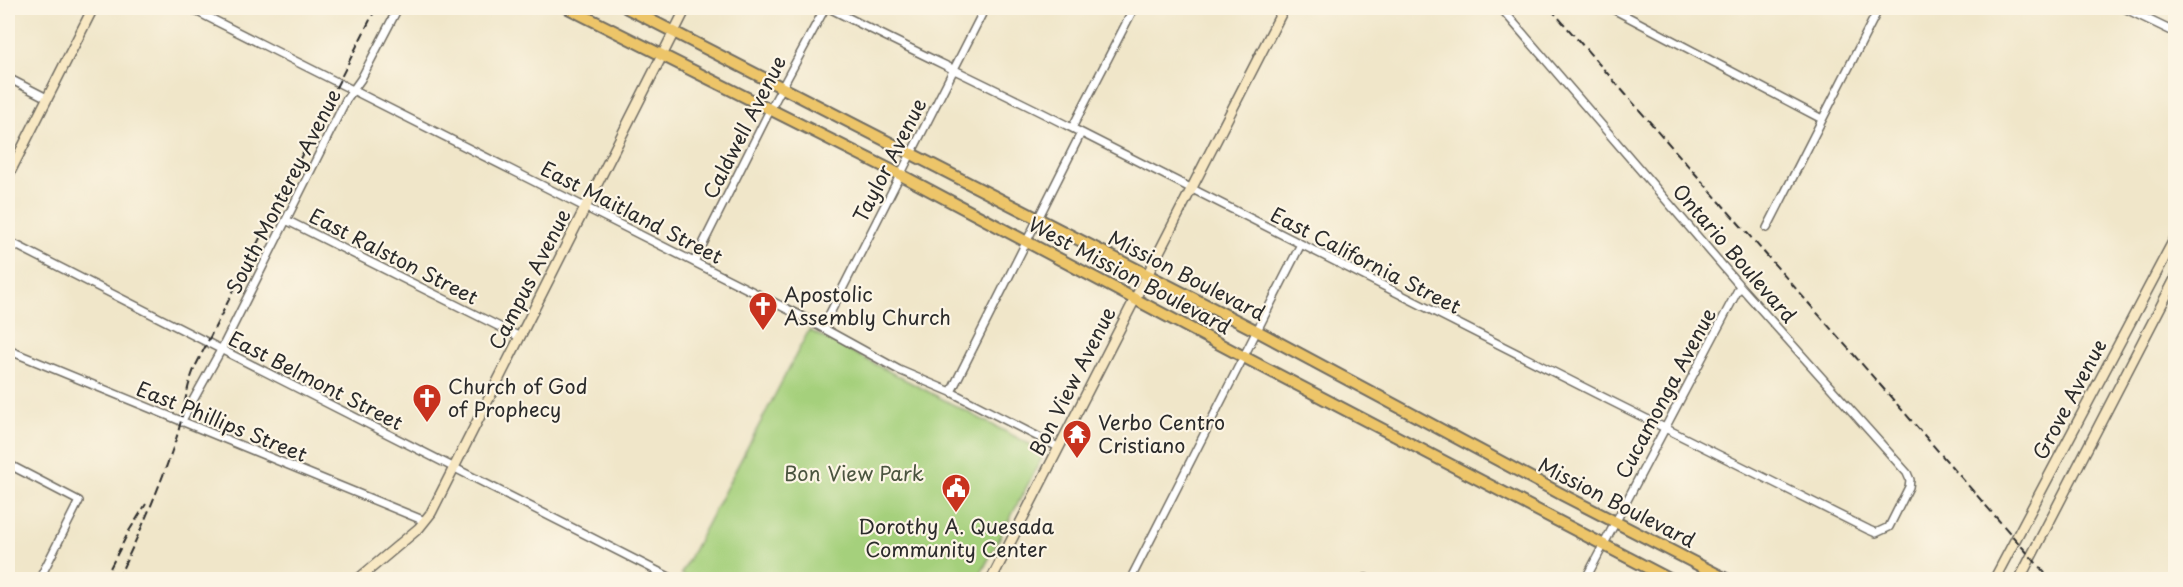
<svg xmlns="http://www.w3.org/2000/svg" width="2183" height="587" font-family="'Playpen Sans',sans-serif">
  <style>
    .green { fill: #a5d07c; stroke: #687e54; stroke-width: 1.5 }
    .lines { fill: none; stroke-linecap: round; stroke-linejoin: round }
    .street-casing { stroke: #706c62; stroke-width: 10 }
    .secondary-casing { stroke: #706c62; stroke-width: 12 }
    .primary-casing { stroke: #706c62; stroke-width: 14 }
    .street { stroke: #fff; stroke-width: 7 }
    .secondary { stroke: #f8e8c3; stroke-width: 9 }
    .primary { stroke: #edc569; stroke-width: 10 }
    .rail { stroke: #2b2b2b; stroke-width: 2; stroke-dasharray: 9 4.5; stroke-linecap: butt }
    .labels { text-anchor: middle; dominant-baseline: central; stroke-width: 4.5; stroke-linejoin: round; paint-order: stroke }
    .street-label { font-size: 20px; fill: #2b2b2b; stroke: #fcf5e5 }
    .poi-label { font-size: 20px; fill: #2b2b2b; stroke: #fcf5e5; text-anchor: start }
    .park-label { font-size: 20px; fill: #4a543f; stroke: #fcf5e5 }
  </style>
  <rect width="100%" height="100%" fill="#fcf5e5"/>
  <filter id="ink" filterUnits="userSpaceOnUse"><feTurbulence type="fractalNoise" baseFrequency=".0167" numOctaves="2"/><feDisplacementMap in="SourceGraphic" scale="12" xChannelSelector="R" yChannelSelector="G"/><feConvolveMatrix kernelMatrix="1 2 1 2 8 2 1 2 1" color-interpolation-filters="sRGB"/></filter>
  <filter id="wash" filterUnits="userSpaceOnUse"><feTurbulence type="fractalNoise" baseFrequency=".008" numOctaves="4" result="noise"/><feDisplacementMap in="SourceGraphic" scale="24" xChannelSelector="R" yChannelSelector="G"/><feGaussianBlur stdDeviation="1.35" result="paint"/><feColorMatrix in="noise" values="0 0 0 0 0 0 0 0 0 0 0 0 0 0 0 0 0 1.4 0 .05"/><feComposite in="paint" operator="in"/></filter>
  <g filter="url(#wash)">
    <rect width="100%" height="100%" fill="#f0e6c9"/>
    <path class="green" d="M809,330L1045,452L978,579L691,580L681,574Z"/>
  </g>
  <g filter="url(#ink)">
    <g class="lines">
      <g class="street-casing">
        <path id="street" d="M190,8L801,316L899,370L951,392L1058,447
          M829,8C909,49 990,86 1070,127C1335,263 1602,397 1869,530L1876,533L1889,527L1909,487L1910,480L1907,473L1740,286L1501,8
          M1611,8L1822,119
          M1864,8L1876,13
          M2124,8L2176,33
          M8,78L47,98
          M1072,128L1134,8
          M286,220L520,337
          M1767,228L1879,8
          M8,241L675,580
          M694,262L771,108L825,8
          M823,327L985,8
          M8,350L425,521
          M951,392L1081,133
          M181,422L221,350L346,100L361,79L398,8
          M8,464L79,501L39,580
          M1366,578L1369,580
          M1130,580L1300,246
          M1585,580L1740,286"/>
      </g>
      <g class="secondary-casing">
        <path id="secondary" d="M8,176L93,8
          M357,580L419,528L431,513L686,8
          M991,580L1284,8
          M1994,580L2176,236
          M2019,580L2176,277"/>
      </g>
      <g class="primary-casing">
        <path id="primary" d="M568,8L901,175L1244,357L1671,580
          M627,8L1257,331L1563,495L1728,580"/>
      </g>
      <use href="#street" class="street"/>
      <use href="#secondary" class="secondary"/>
      <use href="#primary" class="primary"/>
      <path class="rail" d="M1550,8L2051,580
        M104,580L129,531L146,504
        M117,580C140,533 160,487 176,439C184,415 185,390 195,367L376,8"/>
    </g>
  </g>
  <defs>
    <g id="church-pin" transform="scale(1.5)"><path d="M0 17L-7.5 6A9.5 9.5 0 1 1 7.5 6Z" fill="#c8321e" stroke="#fcf5e5"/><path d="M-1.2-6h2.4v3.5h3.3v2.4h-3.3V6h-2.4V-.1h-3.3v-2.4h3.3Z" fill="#fff"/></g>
    <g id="temple-pin" transform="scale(1.5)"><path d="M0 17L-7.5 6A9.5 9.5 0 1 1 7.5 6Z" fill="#c8321e" stroke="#fcf5e5"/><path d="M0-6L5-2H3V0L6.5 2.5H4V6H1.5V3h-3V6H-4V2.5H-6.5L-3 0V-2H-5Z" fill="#fff"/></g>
    <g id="civic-pin" transform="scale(1.5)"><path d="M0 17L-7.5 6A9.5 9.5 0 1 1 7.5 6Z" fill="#c8321e" stroke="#fcf5e5"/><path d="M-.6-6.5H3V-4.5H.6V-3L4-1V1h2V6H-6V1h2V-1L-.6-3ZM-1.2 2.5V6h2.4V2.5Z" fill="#fff"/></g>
  </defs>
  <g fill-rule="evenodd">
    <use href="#church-pin" x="763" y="306"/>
    <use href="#church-pin" x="427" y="398"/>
    <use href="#temple-pin" x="1077" y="434"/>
    <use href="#civic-pin" x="956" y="488"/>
  </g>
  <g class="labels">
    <g class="street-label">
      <text transform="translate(744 127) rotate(-63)">Caldwell Avenue</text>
      <text transform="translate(889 160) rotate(-63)">Taylor Avenue</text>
      <text transform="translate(283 191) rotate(-63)">South Monterey Avenue</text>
      <text transform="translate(632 212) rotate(27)">East Maitland Street</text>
      <text transform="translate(1735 253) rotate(49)">Ontario Boulevard</text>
      <text transform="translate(394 256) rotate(27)">East Ralston Street</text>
      <text transform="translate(1366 260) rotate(27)">East California Street</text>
      <text transform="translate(1130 275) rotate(28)">West Mission Boulevard</text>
      <text transform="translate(1187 275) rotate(27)">Mission Boulevard</text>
      <text transform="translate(529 279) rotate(-63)">Campus Avenue</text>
      <text transform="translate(316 380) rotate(27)">East Belmont Street</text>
      <text transform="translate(1072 381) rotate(-63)">Bon View Avenue</text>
      <text transform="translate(1665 393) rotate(-62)">Cucamonga Avenue</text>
      <text transform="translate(2069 399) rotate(-62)">Grove Avenue</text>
      <text transform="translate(222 421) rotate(22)">East Phillips Street</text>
      <text transform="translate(1617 502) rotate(27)">Mission Boulevard</text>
    </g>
    <g class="poi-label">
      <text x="784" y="294">Apostolic<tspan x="784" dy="23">Assembly Church</tspan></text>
      <text x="448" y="386">Church of God<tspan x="448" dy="23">of Prophecy</tspan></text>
      <text x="1098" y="422">Verbo Centro<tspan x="1098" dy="23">Cristiano</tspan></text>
      <text x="956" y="526" text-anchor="middle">Dorothy A. Quesada<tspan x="956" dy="23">Community Center</tspan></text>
    </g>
    <g class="park-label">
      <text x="854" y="473">Bon View Park</text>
    </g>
  </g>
  <rect width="2183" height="587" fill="none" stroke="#fcf5e5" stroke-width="30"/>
</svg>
